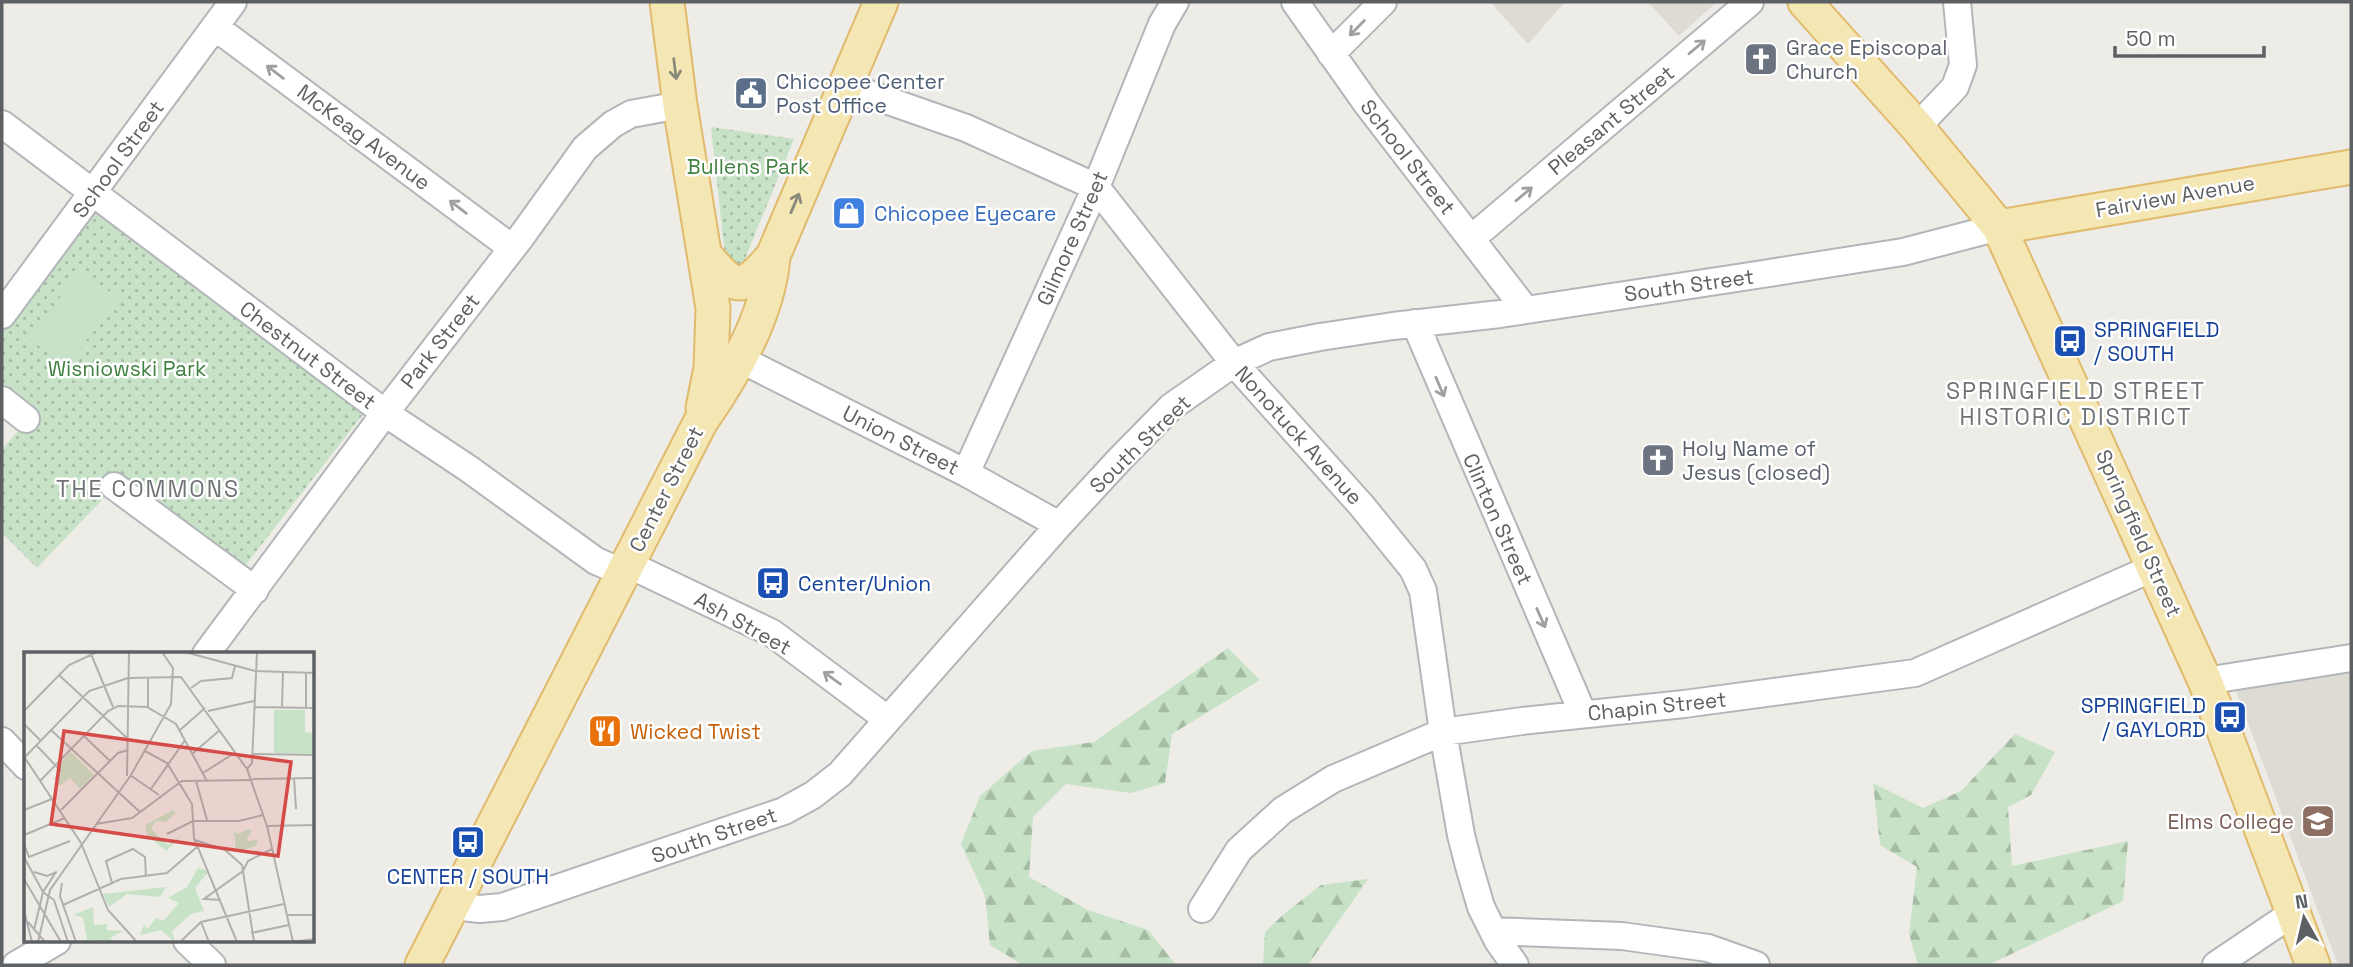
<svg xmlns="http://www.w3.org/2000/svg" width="2353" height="967" font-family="'Space Grotesk',sans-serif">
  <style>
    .education { fill: #dedbd5 }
    .forest { fill: url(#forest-firs) }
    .park { fill: url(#park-dots) }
    .pitch { fill: #c7e2c6 }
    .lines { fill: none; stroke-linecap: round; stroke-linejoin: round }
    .minor-casing { stroke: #b3b6b9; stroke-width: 30 }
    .major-casing { stroke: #e0ba6d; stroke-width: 37 }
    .minor { stroke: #fff; stroke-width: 26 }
    .major { stroke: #f5e7b4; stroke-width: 33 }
    .oneway { stroke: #9ea0a2 }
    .oneway2 { stroke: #8b897c }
    .labels { text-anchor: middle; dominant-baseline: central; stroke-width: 5; stroke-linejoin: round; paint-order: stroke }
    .worship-label { font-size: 21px; fill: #5b616d; stroke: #fff; text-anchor: start }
    .service-label { font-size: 21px; fill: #4e5e75; stroke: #fff; text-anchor: start }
    .street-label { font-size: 21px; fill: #5e6164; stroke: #fff }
    .park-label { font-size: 21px; fill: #418141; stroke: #fff }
    .shop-label { font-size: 21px; fill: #366cbe; stroke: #fff; text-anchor: start }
    .transit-label { font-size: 21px; fill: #164399; stroke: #fff; text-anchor: start }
    .food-label { font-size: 21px; fill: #c56008; stroke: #fff; text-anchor: start }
    .education-label { font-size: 21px; fill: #785e54; stroke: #fff; text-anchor: end }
    .neighbourhood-label { font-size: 23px; letter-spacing: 2px; fill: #6f7376; stroke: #fff }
    .inset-road { fill: none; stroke: #b0b0ae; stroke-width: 2 }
    .view { fill: #d44b47; fill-opacity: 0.15; stroke: #d44b47; stroke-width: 3.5 }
    .inset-edge { fill: none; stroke: #5e6164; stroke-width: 3.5 }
  </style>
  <defs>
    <pattern id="forest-firs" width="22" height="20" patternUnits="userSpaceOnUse" patternTransform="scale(1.75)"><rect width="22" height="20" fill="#c7e2c6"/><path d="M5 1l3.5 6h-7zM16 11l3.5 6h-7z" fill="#a5bba4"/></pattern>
    <pattern id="park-dots" width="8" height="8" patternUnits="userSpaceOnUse" patternTransform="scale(1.75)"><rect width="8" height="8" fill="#c7e2c6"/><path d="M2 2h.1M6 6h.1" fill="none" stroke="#a5bba4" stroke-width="1.8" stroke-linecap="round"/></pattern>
  </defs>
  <rect width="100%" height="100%" fill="#eeece6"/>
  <path class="education" d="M1490,2H1565L1528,44Z
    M1648,2H1717L1679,36Z
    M2351,669V965H2338L2235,688Z"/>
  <path class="forest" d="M1228,648L1260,680L1172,734L1165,783L1131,793L1066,784L1033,817L1029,877L1088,910L1148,930L1176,965H1023L990,945L985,896L961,844L980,796L1032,751L1094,742Z
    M2015,734L2055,752L2031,795L2008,807L2012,866L2128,841L2123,901L1988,965H1918L1909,934L1917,867L1880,845L1873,783L1923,808L1961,791Z
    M1368,879L1308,965H1263L1265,932L1285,913L1321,885Z"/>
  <path class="park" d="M711,127L794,139L742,266L726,264Z
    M98,207L364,413L241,571L124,477L37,568L2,533V450L29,417L2,393V332Z"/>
  <path class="pitch" d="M80,270L118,298L67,366L29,339Z"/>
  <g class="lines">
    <g class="minor-casing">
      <path id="minor" d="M1295,2L1367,104L1525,309
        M215,27L512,248
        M1331,54L1383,2
        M846,86L966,128L1096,187L1234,363L1362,506L1413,569L1423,591L1443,732L1461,835L1469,866L1481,907L1498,941L1515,965
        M2,124L385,413L469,469L596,561L610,567L638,569L772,633L887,719
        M1917,127L1955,87L1963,65L1957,2
        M1472,238L1750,2
        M2,315L233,2
        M1415,323L1583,714
        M740,359L966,473L1059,525
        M2,400L26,419
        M966,473L1096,187L1162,24L1175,2
        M114,486L255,590
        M206,654L385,413L521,237L585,148L613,124L631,114L680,105
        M2205,681L2351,658
        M2,741L26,766
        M453,906L480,909L502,907L784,811L813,795L840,774L1059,525L1120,459L1171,407L1234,363L1269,347L1320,337L1393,326L1500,314L1750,276L1903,252L1999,227
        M1202,909L1239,850L1283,810L1333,779L1443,732L1522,721L1684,704L1915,673L2155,567
        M1493,931L1622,936L1708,948L1756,965
        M187,941L212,965
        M16,965L57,941
        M2216,965L2293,913"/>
    </g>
    <g class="major-casing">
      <path id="major" d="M667,2L680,105L713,308L711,368L703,408
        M1805,2L1917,127L1999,227L2205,681L2313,965
        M1999,227L2351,167
        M706,256C736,292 742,292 773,256
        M422,965L701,421C734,374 769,314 773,256L881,2"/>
    </g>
    <use href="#minor" class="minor"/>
    <use href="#major" class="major"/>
  </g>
  <defs><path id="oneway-shaft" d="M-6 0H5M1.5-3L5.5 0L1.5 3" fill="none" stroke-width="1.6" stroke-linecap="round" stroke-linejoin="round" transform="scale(1.75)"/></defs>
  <g class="oneway">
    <use href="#oneway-shaft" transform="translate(1357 28) rotate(135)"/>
    <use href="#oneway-shaft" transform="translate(1697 47) rotate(-40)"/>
    <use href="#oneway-shaft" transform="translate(275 72) rotate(-143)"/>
    <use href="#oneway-shaft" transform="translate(1524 194) rotate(-40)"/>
    <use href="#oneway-shaft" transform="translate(458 207) rotate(-143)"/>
    <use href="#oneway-shaft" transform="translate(1440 387) rotate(67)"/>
    <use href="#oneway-shaft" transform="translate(1541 618) rotate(66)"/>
    <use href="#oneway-shaft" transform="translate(832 678) rotate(-144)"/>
  </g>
  <g class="oneway2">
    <use href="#oneway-shaft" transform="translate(675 69) rotate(83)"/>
    <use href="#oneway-shaft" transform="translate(795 203) rotate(-67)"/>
  </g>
  <defs>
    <g id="church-square" transform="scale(1.75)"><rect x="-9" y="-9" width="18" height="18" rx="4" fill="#6b7280" stroke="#fff"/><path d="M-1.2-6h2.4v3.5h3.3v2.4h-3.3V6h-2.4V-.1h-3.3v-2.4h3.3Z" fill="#fff"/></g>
    <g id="civic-square" transform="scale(1.75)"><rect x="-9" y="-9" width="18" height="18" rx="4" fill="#5c6f8a" stroke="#fff"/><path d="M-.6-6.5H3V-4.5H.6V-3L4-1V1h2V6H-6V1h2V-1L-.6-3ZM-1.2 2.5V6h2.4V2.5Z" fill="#fff"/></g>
    <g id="shop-square" transform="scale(1.75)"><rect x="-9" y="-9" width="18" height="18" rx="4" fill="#3f7fe0" stroke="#fff"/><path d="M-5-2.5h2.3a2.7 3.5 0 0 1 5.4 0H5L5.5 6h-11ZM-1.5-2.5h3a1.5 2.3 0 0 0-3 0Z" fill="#fff"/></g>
    <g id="bus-square" transform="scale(1.75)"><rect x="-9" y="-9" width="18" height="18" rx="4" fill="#1a4fb4" stroke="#fff"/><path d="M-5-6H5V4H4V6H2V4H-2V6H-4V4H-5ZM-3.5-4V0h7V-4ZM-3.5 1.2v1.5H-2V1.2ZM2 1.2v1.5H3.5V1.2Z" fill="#fff"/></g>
    <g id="restaurant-square" transform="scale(1.75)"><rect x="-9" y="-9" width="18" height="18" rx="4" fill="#e8710a" stroke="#fff"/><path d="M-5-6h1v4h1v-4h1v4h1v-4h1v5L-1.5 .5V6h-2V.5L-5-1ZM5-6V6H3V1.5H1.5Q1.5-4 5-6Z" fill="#fff"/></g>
    <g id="university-square" transform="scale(1.75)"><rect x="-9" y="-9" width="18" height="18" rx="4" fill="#8d6e63" stroke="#fff"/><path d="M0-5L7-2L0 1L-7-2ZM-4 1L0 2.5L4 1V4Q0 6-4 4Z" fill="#fff"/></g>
  </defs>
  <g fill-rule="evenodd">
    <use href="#church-square" x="1761" y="59"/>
    <use href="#civic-square" x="751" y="93"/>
    <use href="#shop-square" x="849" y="213"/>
    <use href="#bus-square" x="2070" y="341"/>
    <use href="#church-square" x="1658" y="460"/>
    <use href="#bus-square" x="773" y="583"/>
    <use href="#bus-square" x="2230" y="717"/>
    <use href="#restaurant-square" x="605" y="731"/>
    <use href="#university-square" x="2318" y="821"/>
    <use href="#bus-square" x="468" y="842"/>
  </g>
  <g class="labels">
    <g class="worship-label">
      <text x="1786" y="47">Grace Episcopal<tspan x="1786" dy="24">Church</tspan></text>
      <text x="1682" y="448">Holy Name of<tspan x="1682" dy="24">Jesus (closed)</tspan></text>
    </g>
    <g class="service-label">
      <text x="776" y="81">Chicopee Center<tspan x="776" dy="24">Post Office</tspan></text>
    </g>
    <g class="street-label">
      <text transform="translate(1611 120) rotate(-40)">Pleasant Street</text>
      <text transform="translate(364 137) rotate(37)">McKeag Avenue</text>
      <text transform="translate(1408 157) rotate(52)">School Street</text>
      <text transform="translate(118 159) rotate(-54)">School Street</text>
      <text transform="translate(2175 196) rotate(-10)">Fairview Avenue</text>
      <text transform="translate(1072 238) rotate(-66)">Gilmore Street</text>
      <text transform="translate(1689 285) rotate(-8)">South Street</text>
      <text transform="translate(440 341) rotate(-52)">Park Street</text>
      <text transform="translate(308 355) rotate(37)">Chestnut Street</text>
      <text transform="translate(1299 435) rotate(48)">Nonotuck Avenue</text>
      <text transform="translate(901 440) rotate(27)">Union Street</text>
      <text transform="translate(1140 444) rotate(-44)">South Street</text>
      <text transform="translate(666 489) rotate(-63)">Center Street</text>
      <text transform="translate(1498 519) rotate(66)">Clinton Street</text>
      <text transform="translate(2139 533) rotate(66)">Springfield Street</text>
      <text transform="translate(743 623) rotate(29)">Ash Street</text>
      <text transform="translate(1657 706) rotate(-6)">Chapin Street</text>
      <text transform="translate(714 835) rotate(-19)">South Street</text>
    </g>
    <g class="park-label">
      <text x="748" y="166">Bullens Park</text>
      <text x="127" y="368">Wisniowski Park</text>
    </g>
    <g class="shop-label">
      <text x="874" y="213">Chicopee Eyecare</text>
    </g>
    <g class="transit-label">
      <text x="2094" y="329">SPRINGFIELD<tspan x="2094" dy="24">/ SOUTH</tspan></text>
      <text x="798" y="583">Center/Union</text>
      <text x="2206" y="705" text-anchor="end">SPRINGFIELD<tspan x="2206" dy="24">/ GAYLORD</tspan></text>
      <text x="468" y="876" text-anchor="middle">CENTER / SOUTH</text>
    </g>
    <g class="food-label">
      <text x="630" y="731">Wicked Twist</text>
    </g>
    <g class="education-label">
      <text x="2294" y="821">Elms College</text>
    </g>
    <g class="neighbourhood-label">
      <text x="2076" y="391">SPRINGFIELD STREET<tspan x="2076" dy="26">HISTORIC DISTRICT</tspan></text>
      <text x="148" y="489">THE COMMONS</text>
    </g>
  </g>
  <g transform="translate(24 652)">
    <rect width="290" height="290" fill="#eeece6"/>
    <path d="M149,158L152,161L142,170L132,169L127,177L144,193L160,182L142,199L123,183L121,173ZM224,177L228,179L222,189L234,188L232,194L212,200L210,179L214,182ZM174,216L185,219L171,236L180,259L167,262L148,279L151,290L137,278L116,283L120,273L124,277L132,266L139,269L155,251L144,246L163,235ZM142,235L136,245L103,242L85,255L79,242ZM69,255L70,273L83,272V278L99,279L86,286L90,290L63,288L59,265L49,263Z" fill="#c7e2c6"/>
    <path d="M250,58H281V80L290,81V102L250,101Z" fill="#c7e2c6"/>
    <path d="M47,100L70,123L56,137L46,126L36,134L30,126L37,119L33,114Z" fill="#c7e2c6"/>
    <path class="inset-road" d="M161,0L231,19L291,21M67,2L89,55M35,23L103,86M105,26L157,25L223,117L243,174L269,290M167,36L177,29L208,26L211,14M230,55L291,56M258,55L259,20M124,56V26M282,56V21M0,59L45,13L73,0M184,59L230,49M0,72L16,88M27,78L116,160M156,78L181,56M60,84L86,109M12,93L37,119M121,99L143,111L168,152L170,186L213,290M168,102L196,78M229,102L291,103M0,106L65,39L104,26M1,106L57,191M223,117L228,111L233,0M179,121L212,100M106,123L135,143M103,124L105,0M270,126L272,157M229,127L291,126M16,129L84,59L94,54L123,55L152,72L183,129M172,129L183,168M127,137L161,88M0,158L28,147M37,158L94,101L104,98M72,172L108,166L158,129L229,128M243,174L291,173M143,182L169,169H215L239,163M0,183L41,166M171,188L201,198L218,213L219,219L180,247L197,248M57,191L84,258L113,290M0,192L5,205L46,189M0,205L19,240L30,248L44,290M10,220L23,224L33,220M0,227L37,290M38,231L36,244L52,290M88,231L82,209L109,197L121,205L122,225M39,253L97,227L143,221L174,194M0,258L8,290M263,263H291M4,270L21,290M177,270L185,290M10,278L19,240L32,220M227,281L265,273M14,290L26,238L107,123L147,52L149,16L138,0M156,290L177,270L260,252M230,290L219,219L224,209L248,197M267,290L291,287"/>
    <path class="view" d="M40,79L267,110L254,204L27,172Z"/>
    <rect width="290" height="290" class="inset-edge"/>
  </g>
  <rect width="2353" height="967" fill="none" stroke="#5e6164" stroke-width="7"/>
  <g transform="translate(2304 918) rotate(352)" stroke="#ffffff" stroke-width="5" paint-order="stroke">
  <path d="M0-5L12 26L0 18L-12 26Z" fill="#5e6164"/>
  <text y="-10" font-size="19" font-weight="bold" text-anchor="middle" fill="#5e6164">N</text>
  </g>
  <path d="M2115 46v10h149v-10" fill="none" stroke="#5e6164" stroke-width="3.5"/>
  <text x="2126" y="46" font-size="21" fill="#5e6164" stroke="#ffffff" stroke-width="5" paint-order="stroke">50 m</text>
</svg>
